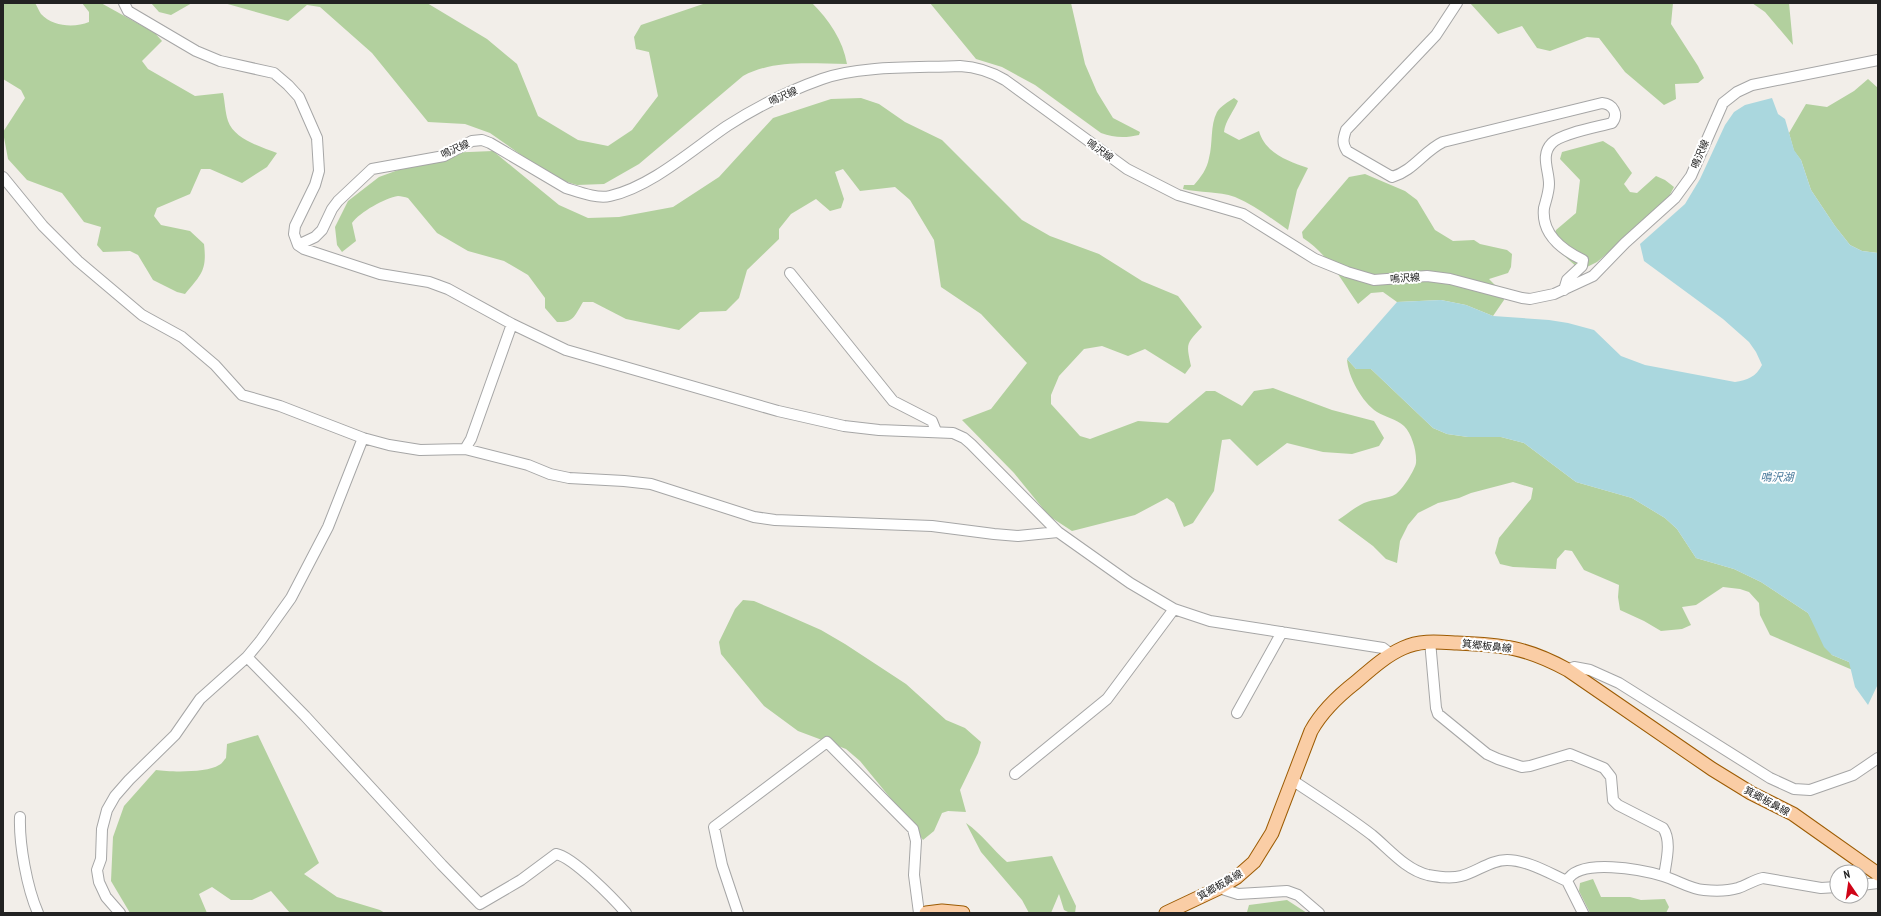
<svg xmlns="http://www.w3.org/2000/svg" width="1881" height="916" font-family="'PT Sans Narrow','Noto Sans JP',sans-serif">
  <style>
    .forest { fill: #b2d09e }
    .water { fill: #aad7de }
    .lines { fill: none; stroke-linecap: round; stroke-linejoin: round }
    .minor-casing { stroke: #a6a6a6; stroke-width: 12 }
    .major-casing { stroke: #9c5b03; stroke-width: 15 }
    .minor { stroke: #fff; stroke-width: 10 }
    .major { stroke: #facda5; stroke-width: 13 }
    .labels { text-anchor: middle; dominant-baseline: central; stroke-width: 4; stroke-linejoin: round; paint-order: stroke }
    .street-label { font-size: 10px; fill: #222; stroke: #fff }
    .water-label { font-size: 11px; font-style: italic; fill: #457799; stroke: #fff }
  </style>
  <rect width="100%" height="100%" fill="#f2eee9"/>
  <path class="forest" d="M3,3H35C37,6 39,11 41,14C53,27 75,28 89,22V12L82,3H101L155,33L162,41L142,61L148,69L195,96L223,93C225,102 225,112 228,121C234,139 261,147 277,153L267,167L242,183L210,169H201L190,194L157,208L154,216L161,225L190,231L204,244C207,270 202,274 185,294L177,292L153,280L138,255L130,251L103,252L97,245L101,227L84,222L62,193L27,180L8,159L3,132L25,98L21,90L3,79Z
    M151,3H192L171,15L159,12Z
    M224,3H427L487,39L517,64L538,116L578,140L608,146L632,130L658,96L649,52L636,49L634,37L641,25L706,3H812C829,20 843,40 847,64C811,64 775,59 743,76L639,164L604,184L577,185L554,178L490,133L465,124L428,122L372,53L320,7L307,5L288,21Z
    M930,3H1071L1085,64L1097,92L1113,118L1140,132L1139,135C1126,138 1114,138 1101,133L1035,85L1002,67L976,59Z
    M1470,3H1673L1671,24L1698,66L1704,78L1698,83L1675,84L1676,99L1664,105L1625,72L1599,38L1587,37L1550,51L1537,48L1522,26L1498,34Z
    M1752,3H1789L1793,45L1765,12Z
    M1868,79L1878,88V253L1862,251L1850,245L1835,226L1811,190L1801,160L1794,151L1789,133L1806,104L1827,107L1854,91Z
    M861,98L879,104L905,122L942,140L1022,220L1050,236L1099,254L1142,281L1178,296L1202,327C1186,344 1186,343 1191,366L1185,374L1145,349L1128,356L1102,346L1084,349L1059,376L1051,395V404L1080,436L1090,439L1138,421L1168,423L1206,391H1215L1242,406L1254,391L1273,388L1332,410L1374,421L1384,438L1379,446L1352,454L1323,452L1287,443L1257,466L1230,439L1222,440L1214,491L1193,523L1184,527L1174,503L1167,498L1135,515L1072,531L1049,516L1014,473L962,420L991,409L1027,363L981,314L941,287L934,240L910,200L895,187L860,191L843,169L835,172L844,199L841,208L830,211L816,199L791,214L779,229V239L747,270L739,298L726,311L700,312L679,330L626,319L593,302H583C575,315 574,323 557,322L545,308V298L528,275L504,261L468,251L437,233L408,198C405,197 401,196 398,196C385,198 360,212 352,223L356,241L342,252L337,245L335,227L348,201L379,177L445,153L493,151L559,205L588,218L619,217L673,207L719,177L773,118L831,99Z
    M1234,98L1238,101C1234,111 1225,121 1224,132L1239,140L1259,131C1265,153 1288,161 1308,168L1297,190L1288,230C1271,218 1254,205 1235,197C1218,191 1200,193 1183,189L1184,185H1194C1201,177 1207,169 1209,158C1213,144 1210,125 1217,112C1221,106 1228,102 1234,98Z
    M1603,141L1614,148L1632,173L1624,184L1630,192L1637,193L1656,176L1665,180L1674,187L1664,206L1597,262L1585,268H1578L1552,245L1556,230L1576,213L1580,180L1560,159L1562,152Z
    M1365,174L1405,191L1417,200L1435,230L1453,241L1474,240L1480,244L1507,250L1512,254L1511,267L1508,273L1489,279L1503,293L1504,300L1493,316L1466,305L1441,300L1397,302L1383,292L1371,293L1358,304C1342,281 1327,253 1303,238L1302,232L1349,177Z
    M1347,359L1356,369H1371L1433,428L1447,434L1468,437H1501L1524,443L1576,482L1632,498L1665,518L1677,529L1696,558L1734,569L1761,582L1808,613L1832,655L1849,662L1855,671L1770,635L1760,615L1759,603L1749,592L1740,589L1723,587L1696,605L1682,607L1691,625L1682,629L1661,631L1644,621L1620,610L1618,597L1619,585L1584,570L1572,551L1565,550L1557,559L1556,569L1513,567L1500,564L1495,553L1499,538L1531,499L1533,488L1513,482L1471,493L1459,498L1438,503L1418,513L1408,525L1400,541L1397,563L1386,559L1373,546L1338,520C1346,515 1355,507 1364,503C1373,499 1388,499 1396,494C1402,490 1415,470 1416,463C1417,452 1412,434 1404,426C1396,419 1385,417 1377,412C1362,402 1348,377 1347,359Z
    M743,600L754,601L780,612L821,630L845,644L906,684L946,720L965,728L981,742L978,753L960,790L966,812L948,811L942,813L934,831L923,840L901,811L860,761L846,749L798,731L764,706L721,654L719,642L735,609Z
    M258,735L319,863L304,874L337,897L380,910L385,913H290L271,891L252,900H231L212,887L199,894L207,913H130L111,881L113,837L124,806L156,770C170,772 207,773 219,765C222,764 224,760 226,758L227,744Z
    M966,823C982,834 992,849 1007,862L1052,856L1076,906L1075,913H1070L1064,910L1059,894L1051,913H1029L1022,900L981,852Z
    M1593,879L1601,897H1630L1641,900L1665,899L1669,907L1666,913H1590L1579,891L1580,883Z
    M1287,900L1307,913L1247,912L1249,905Z"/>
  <path class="water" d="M1772,98L1778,114L1785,119L1794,150L1801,160L1811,190L1835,226L1850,245L1862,251L1878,253V684L1868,705L1855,687L1849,662L1832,655L1824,647L1808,613L1761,582L1734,569L1696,558L1677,529L1665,518L1632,498L1576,482L1524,443L1501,437H1468L1447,434L1433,428L1371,369H1356L1347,359L1397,302L1441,300L1466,305L1493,316L1549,320L1568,323L1594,330L1621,356L1645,365L1735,382C1747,380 1756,377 1762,365L1756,352L1749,342L1723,319L1644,261L1640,244L1685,204L1700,179L1725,125L1734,112L1745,105Z"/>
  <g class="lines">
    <g class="minor-casing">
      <path id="minor" d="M124,3L128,11L196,51L220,61L274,73L288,85L299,97L317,138L319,171L315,185L295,226L294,234L298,245L304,249L380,274L429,282L448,289L512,324L566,350L778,411L844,426L879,430L953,433L964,438L971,444L1058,532L1130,583L1174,609L1210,621L1383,648L1391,654
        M1457,3L1436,35L1346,130C1343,139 1342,143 1347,151L1392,177C1413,171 1424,151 1443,142L1602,103C1613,104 1619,114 1612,123C1598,127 1562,133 1552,143C1540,155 1549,170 1549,184C1549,192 1546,200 1544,208C1541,234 1562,250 1583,260L1582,266L1567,280L1564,290
        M3,177L43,226L78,261L142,315L182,337L215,365L242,395L280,406L363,438L389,445L420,450L465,449L528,465L550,474L569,478L624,481L651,484L754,517L775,520L932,526L994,534L1018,536L1058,532
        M298,245L315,237L322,230L332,209L338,201L372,169L444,156L472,141L482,140L490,143L566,188C579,192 597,199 610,196C651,187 693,149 727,126C755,108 791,90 822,79C860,65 919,68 960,66C977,67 990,71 1005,80L1127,169L1178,195L1243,214L1315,259L1347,272L1374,280L1427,276L1450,279L1522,298L1530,299L1554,294L1593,276L1625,243L1675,198L1691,176L1723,103L1737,92L1752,85L1878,60
        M790,273L893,401L932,421L936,431
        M465,449L471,439L512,324
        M1430,641L1436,708L1438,714L1487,754L1498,759L1522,767L1530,766L1570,754L1604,768L1611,777L1613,800L1618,805L1663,828C1672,841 1666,862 1664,876
        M247,657L305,716L442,865L480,904L521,880L556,854C573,857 614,899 626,913
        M1568,670L1574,667L1590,670L1619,683L1770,778L1794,789L1810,790L1853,775L1878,758
        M1237,713L1282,632
        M1015,774L1107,699L1174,609
        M1292,780C1319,798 1346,815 1372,835C1389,849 1406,870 1428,875C1439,877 1451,879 1461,876C1477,872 1490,860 1507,860C1527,860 1549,873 1567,881
        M20,817C19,844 27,888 38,913
        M1861,885L1878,883
        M1219,888L1238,894L1287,891L1298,895L1319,913
        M120,913L106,897L99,882L97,870L101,859L102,829L107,810L115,796L129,780L175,735L200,699L247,657L261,640L291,598L328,527L363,438
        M738,913L722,865L714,827L827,742L913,829L916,841L914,875L919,913
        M1583,913L1567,881C1579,857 1643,870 1663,876C1677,880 1690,889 1704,890C1714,891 1728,891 1738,888C1747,885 1754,880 1763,878L1821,888L1837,887"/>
    </g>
    <g class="major-casing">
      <path id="major" d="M926,913L942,911L963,913
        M1166,913L1219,888L1237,877L1254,862L1272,833L1311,731C1322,711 1338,696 1356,682C1370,670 1385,656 1403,648C1420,640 1438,642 1457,643C1503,645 1526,647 1568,670L1712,769L1751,793L1793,814L1878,874"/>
    </g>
    <use href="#minor" class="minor"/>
    <use href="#major" class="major"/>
  </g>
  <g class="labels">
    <g class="street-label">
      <text transform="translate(783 96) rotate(-24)">鳴沢線</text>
      <text transform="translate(455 149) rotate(-24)">鳴沢線</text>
      <text transform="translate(1100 150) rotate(36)">鳴沢線</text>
      <text transform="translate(1700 154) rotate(-67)">鳴沢線</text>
      <text transform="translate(1405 278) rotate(-4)">鳴沢線</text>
      <text transform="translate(1487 646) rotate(6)">箕郷板鼻線</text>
      <text transform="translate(1767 801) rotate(28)">箕郷板鼻線</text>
      <text transform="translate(1220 885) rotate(-30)">箕郷板鼻線</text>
    </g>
    <g class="water-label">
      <text x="1777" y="477">鳴沢湖</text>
    </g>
  </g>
  <rect width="1881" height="916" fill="none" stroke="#222222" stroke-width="8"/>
  <g transform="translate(1849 884) rotate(347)"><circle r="19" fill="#ffffff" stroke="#a7a7a7"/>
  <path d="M0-3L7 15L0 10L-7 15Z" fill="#cf0417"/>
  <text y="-6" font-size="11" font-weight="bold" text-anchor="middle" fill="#222222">N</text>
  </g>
</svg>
